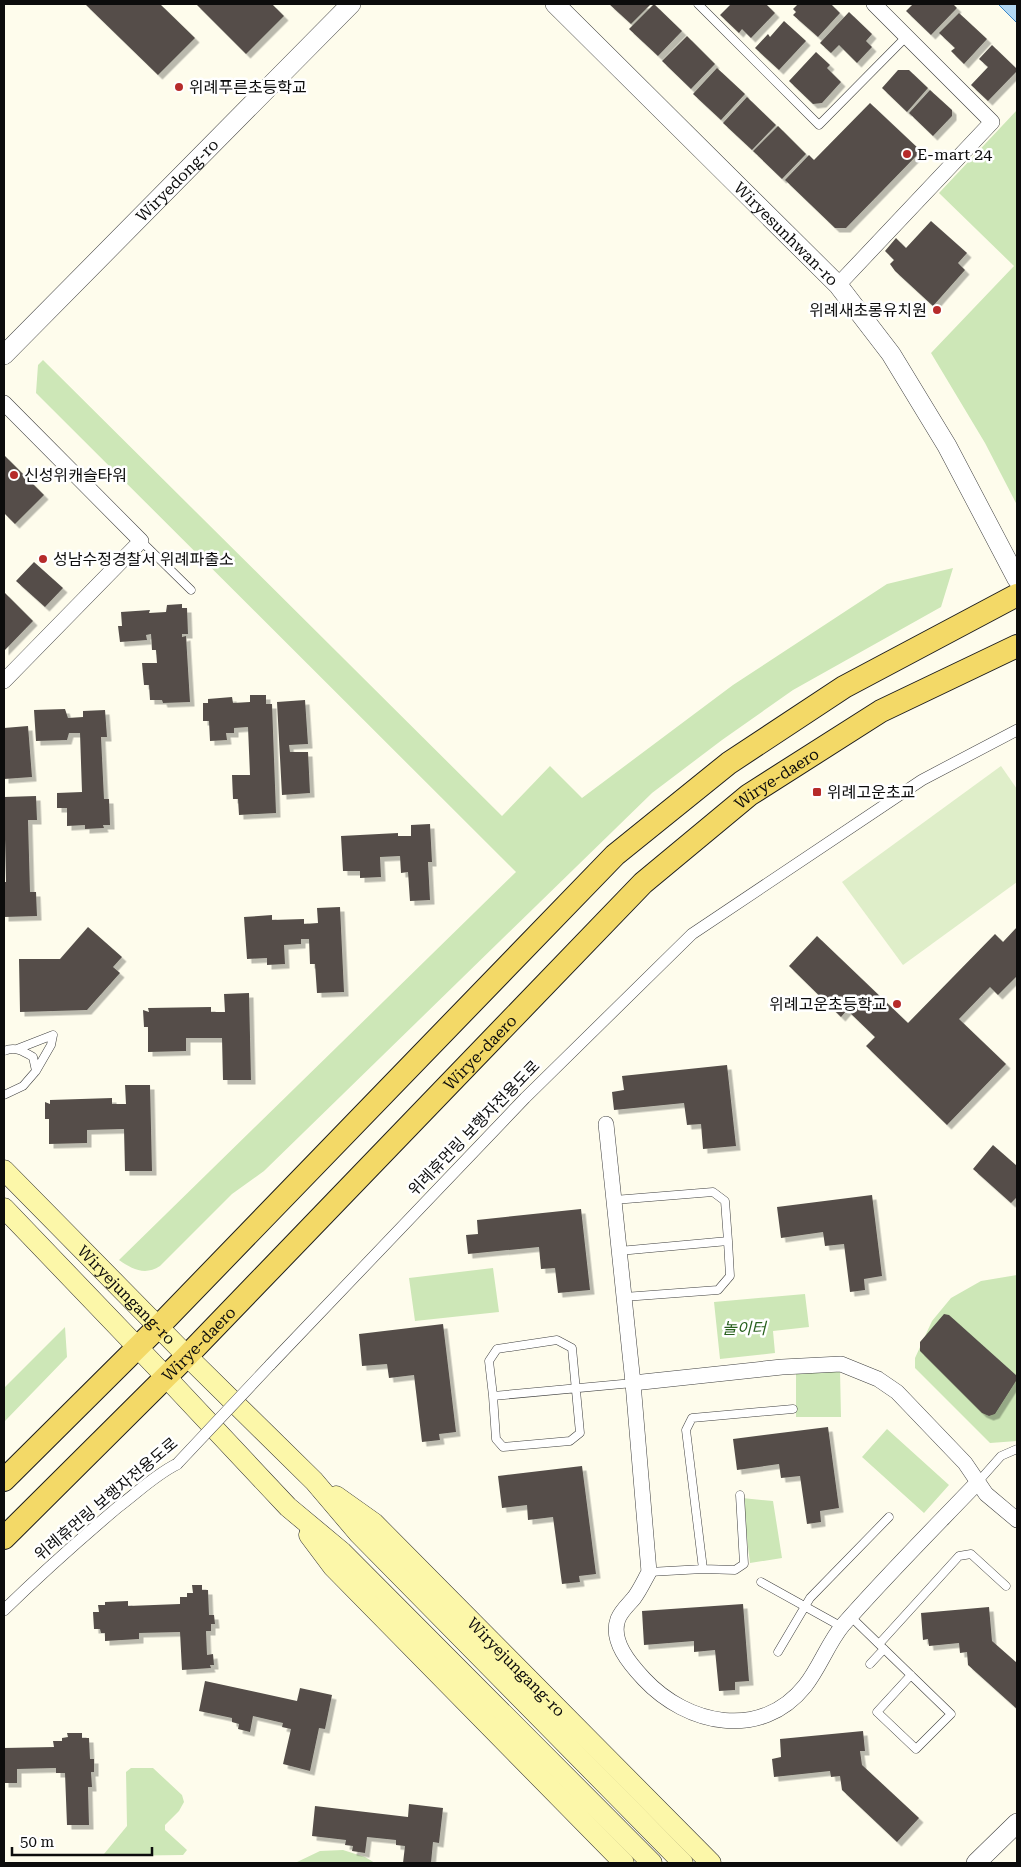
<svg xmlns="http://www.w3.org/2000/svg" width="1021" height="1867" font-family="'Roboto Serif','Noto Sans KR',serif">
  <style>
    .green { fill: #cde7b7 }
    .pitch { fill: #dfeec9 }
    .water { fill: #b3d8f3; stroke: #3c88c8 }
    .building { fill: #544e49; filter: url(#shadow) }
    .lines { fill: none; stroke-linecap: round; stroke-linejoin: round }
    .service-casing { stroke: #3f3f3f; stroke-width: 9 }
    .pedestrian-casing { stroke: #3f3f3f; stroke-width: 12 }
    .minor-casing { stroke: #3f3f3f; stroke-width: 16 }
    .tertiary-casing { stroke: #3f3f3f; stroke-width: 20 }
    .secondary-casing { stroke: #2e2e2e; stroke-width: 21 }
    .primary-casing { stroke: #1d1d1d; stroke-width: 24 }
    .service { stroke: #fff; stroke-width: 8 }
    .pedestrian { stroke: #fff; stroke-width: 11 }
    .minor { stroke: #fff; stroke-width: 15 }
    .tertiary { stroke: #fff; stroke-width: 19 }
    .secondary { stroke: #fcf7a9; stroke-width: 20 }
    .primary { stroke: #f3d967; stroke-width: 22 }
    .pedestrian-bridge-casing { stroke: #3f3f3f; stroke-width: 12; stroke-linecap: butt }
    .pedestrian-bridge { stroke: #fff; stroke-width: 11 }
    .poi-dot { fill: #b62b2a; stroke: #fff; stroke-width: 2 }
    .labels { text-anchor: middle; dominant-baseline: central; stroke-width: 5; stroke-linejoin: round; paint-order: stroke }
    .poi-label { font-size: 16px; fill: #0c0c0c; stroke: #fff; text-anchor: start }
    .street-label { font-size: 16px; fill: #0c0c0c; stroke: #fff }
    .park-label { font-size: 16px; font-style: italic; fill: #29611f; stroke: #fff }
  </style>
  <defs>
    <filter id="shadow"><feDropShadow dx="4.5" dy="4.5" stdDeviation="0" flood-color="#0004"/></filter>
  </defs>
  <rect width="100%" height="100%" fill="#fefcec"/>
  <path class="green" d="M1017,110V505L985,443L931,353L1014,266L939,193Z
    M43,360L502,816L550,766L582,798L733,685L887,584L953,568L941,607L793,690L722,740L652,793L264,1171L232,1194L160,1266C145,1276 132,1269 119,1260L516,872L36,393L38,365Z
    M493,1268L499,1312L415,1321L409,1278Z
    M1017,1275V1441L990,1443L915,1368V1358L932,1321L951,1298L981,1281Z
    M805,1294L809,1327L773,1331L775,1353L720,1359L714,1302Z
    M65,1327L67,1357L4,1422V1388Z
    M796,1371H840L841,1417H796Z
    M887,1429L949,1485L924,1513L862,1457Z
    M742,1498L773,1501L782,1558L750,1563Z
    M131,1768H153L182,1795L184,1802L179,1811L165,1825V1830L187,1850L183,1855L107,1856L104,1854L127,1826L126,1772Z
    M343,1850L365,1857L375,1863H295L320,1851Z"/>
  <path class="pitch" d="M1001,766L1017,789V882L903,965L842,882Z"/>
  <path class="water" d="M998,4H1017V23Z"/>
  <path class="building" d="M85,4H160L195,38L158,75Z
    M196,4H272L284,16L246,54Z
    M609,4H651L631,24Z
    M654,4L682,31L658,56L629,29Z
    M731,4H766L775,13L751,38L742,29L739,33L720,15Z
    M798,4H831L840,13L818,37L793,15L796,12L793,9Z
    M913,4H953L957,8L931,35L906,11Z
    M849,12L872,34L866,41L872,47L857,63L839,45L831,53L820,43Z
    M959,13L987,39L964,64L951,51L955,48L939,33Z
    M784,21L806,41L779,70L755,48L768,34L770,37Z
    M687,36L715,64L691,89L662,61Z
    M992,45L1017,69V71L988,101L971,85L988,67L979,59Z
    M816,52L830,65L827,68L841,82L822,103L813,104L789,81Z
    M717,68L745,94L721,120L693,94Z
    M898,70H909L928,88L907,112L882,88Z
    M930,90L952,110V116L933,136L909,113Z
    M747,97L776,125L752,150L723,123Z
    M870,103L921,151L846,228H835L785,180L809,155L814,160Z
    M778,126L806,154L782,179L753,151Z
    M931,221L967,253L958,263L965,270L933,306L895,271L890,264L894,260L885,251L896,238L906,248Z
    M4,455L44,495L15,524L4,513Z
    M34,562L63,588L45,607L16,581Z
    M4,592L33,621L4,651Z
    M182,604V608H187L188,634H182V637L186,636L190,702L163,703L162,700H150L149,685H144L142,663H157L156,650H152L151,634L146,635L147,640L120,642L118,626H122L121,612L150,610L149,613L166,612L167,605Z
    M250,695H266V704H272L276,813L239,815L238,799H233L232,775H250L248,727L234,728V733H226L227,740L210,741L209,721H203V703H208V699L232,697L233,703L250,702Z
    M305,700L308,744L289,745L290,752H308L310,793L282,795L277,702Z
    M65,709L68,718L83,717V711L105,710L107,737H101L104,799H109L110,825H103L104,828L85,829V825L67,826V808H57V793L82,792L80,733H69L67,740L36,741L34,710Z
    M28,726L32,777L4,779V728Z
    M36,796L37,820H28L30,892H36L37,916L4,917V882H6L4,797Z
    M430,824L432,862H428L430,900L410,901L408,872L401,873L400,856L380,857L381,877L360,878V871H343L341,836L398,833V836H411V825Z
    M340,907L344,992L317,993L315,964H310L309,939H301V944L284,945L285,964L267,965V958L247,959L244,917L272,915V920L304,919V924L318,923L317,908Z
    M88,927L122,957L113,967L120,973L87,1010L20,1012L19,959H60Z
    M1017,927V979L1016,977L998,995L990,987L959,1019L1006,1064L947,1125L866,1046L875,1037L847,1010L841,1017L789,966L817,936L908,1023L995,934L1003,942Z
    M249,993L251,1080H223L222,1038H186V1051L148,1052V1027H144L143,1010L149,1012L148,1008L211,1007V1012H225L224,994Z
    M727,1065L736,1146L703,1149L701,1124L687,1125L684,1103L614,1110L612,1092L624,1090L622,1076Z
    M125,1085H150L152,1171H125L124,1129L87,1130V1143L49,1144V1119H45V1102L50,1104V1100L112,1098V1104H126Z
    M993,1145L1017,1166V1199L1016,1198L1011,1203L973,1169Z
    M872,1195L882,1276L864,1279L865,1290L850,1292L844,1244L825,1246L823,1232L781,1238L777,1207Z
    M581,1209L590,1290L558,1293L555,1268L541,1269L539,1247L468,1254L466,1235L478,1234L477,1220Z
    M944,1314L949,1315L1017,1376L1016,1381L995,1414L989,1416L982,1413L920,1351V1342Z
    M443,1324L456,1432L439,1434L440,1440L422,1442L414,1375L389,1378L387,1364L362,1366L359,1334Z
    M828,1427L839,1508L820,1511L821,1522L807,1524L800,1476L781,1478L779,1464L737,1470L733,1439Z
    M582,1466L596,1574L579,1576L580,1582L562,1584L553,1517L528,1520L527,1505L502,1508L498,1476Z
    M192,1585H202V1590H208L209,1615H214L215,1624H211V1631H206L207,1655L213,1654L214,1665H210L211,1668L182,1670L180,1632L139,1633V1639L105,1641V1633H101L100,1629H94L93,1612H99L98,1605H105V1602L128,1601V1606L180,1604V1597H187V1593H193Z
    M743,1604L749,1681L735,1682V1690L719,1691L715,1650L694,1652V1641L644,1645L642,1611Z
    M989,1607L992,1641L1017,1663V1709L968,1665L967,1652L960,1653L959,1643L929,1646L928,1639L923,1640L921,1613Z
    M205,1681L297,1701L300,1688L332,1695L325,1729L319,1728L310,1771L283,1764L291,1729L282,1727L283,1723L253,1716L250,1732L238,1729L239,1724L232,1722V1718L199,1711Z
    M863,1731L865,1751H860L862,1765L919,1818L897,1842L842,1790L840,1776L831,1777L830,1771L774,1777L772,1759L781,1757L780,1739Z
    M67,1733H82V1738H89L90,1759H94V1772H91L92,1787H88L89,1825H67L65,1773H56V1768L17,1769V1783H4V1748L54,1747L53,1741H62V1738L68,1737Z
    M409,1804L443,1808L439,1843L433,1842L431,1863H403L405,1846L396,1845V1840L367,1837L365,1853L352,1851L353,1846L345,1845L346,1840L312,1836L315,1806L408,1817Z"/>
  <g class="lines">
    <g class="service-casing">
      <path id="service" d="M698,4L819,125L907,36
        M141,541L191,590
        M17,1049L53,1035
        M4,1051C15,1046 23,1051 33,1057L36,1071L23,1086L4,1095
        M36,1071L51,1045L53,1035
        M614,1200L713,1192L725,1201L728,1241L619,1251
        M624,1297L718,1290L730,1276L728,1241
        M493,1396L496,1439L503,1447L570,1441L580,1433L572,1348L557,1340L497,1349L489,1361L493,1396L633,1383
        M978,1482L1001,1456L1017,1449
        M703,1569L735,1570L744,1564L740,1495
        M649,1572L703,1569L686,1430L692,1418L793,1409
        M761,1582L842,1627
        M851,1617L951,1714L916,1749L877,1712L911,1675
        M879,1644L959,1556L971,1554L1006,1586
        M778,1652L810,1598L889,1517
        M870,1664L884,1649"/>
    </g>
    <g class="pedestrian-casing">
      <path id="pedestrian" d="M270,1365L525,1098L692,934L922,780L1017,730
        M4,1610C41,1574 79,1540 118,1507C138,1492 155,1475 177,1464"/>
    </g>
    <g class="minor-casing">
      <path id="minor" d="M838,285L992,122L874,4
        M4,403L141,541L4,681
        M606,1124L633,1383L649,1572C644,1581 640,1590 634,1598C628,1605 621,1611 618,1619C610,1641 630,1664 644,1679C687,1725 761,1741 805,1686C820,1667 828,1643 843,1625C886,1576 933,1529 978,1482
        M633,1383L782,1367L841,1364L878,1379L897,1392L965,1463L986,1494L1017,1520"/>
    </g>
    <g class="tertiary-casing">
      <g id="tertiary">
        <path id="s1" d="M555,4L838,285L891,354L947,446L1017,579"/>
        <path id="s2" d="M4,355L351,4"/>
        <path d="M976,1863L1017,1823"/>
      </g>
    </g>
    <g class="secondary-casing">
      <g id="secondary">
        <path id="s3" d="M4,1170L187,1356L314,1481L359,1534L683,1863"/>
        <path d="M4,1208L166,1377L288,1507L342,1552L652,1863"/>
        <path id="s4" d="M336,1496L374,1523L711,1863"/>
        <path d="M309,1535L333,1567L624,1863"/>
      </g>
    </g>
    <g class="primary-casing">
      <g id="primary">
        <path d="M4,1480L158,1327L615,855L729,763L844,687L1017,595"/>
        <path id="s5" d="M4,1538L187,1356L643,883L749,795L881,711L1017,646"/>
      </g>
    </g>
    <use href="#service" class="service"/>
    <use href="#pedestrian" class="pedestrian"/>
    <use href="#minor" class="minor"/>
    <use href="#tertiary" class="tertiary"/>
    <use href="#secondary" class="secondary"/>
    <use href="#primary" class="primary"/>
    <g class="pedestrian-bridge-casing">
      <path id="pedestrian-bridge" d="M177,1464L270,1365"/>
    </g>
    <use href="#pedestrian-bridge" class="pedestrian-bridge"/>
  </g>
  <g class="poi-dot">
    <circle cx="179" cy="87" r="5"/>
    <circle cx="907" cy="154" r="5"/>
    <circle cx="937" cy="310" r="5"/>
    <circle cx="14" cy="475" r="5"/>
    <circle cx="43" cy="559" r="5"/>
    <rect x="812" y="787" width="10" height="10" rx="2.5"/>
    <circle cx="897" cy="1004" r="5"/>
  </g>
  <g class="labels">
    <g class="poi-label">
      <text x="189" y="87">위례푸른초등학교</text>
      <text x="917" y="154">E-mart 24</text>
      <text x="927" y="310" text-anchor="end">위례새초롱유치원</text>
      <text x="24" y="475">신성위캐슬타워</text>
      <text x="53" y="559">성남수정경찰서 위례파출소</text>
      <text x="827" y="792">위례고운초교</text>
      <text x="887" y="1004" text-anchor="end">위례고운초등학교</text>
    </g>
    <g class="street-label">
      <text stroke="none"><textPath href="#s2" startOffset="246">Wiryedong-ro</textPath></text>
      <text stroke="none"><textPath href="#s1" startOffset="326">Wiryesunhwan-ro</textPath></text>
      <text stroke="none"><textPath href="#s5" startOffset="1085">Wirye-daero</textPath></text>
      <text stroke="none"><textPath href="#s5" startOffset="680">Wirye-daero</textPath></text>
      <text transform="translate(474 1128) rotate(-46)">위례휴먼링 보행자전용도로</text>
      <text stroke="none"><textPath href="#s3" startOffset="175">Wiryejungang-ro</textPath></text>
      <text stroke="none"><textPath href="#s5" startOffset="275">Wirye-daero</textPath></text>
      <text transform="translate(106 1499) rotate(-40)">위례휴먼링 보행자전용도로</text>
      <text stroke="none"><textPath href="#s4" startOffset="249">Wiryejungang-ro</textPath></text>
    </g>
    <g class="park-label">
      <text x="744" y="1328">놀이터</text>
    </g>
  </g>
  <rect width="1021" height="1867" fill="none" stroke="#0c0c0c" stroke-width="10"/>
  <path d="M12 1847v8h140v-8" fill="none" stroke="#0c0c0c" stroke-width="2.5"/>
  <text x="20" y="1847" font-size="15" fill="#0c0c0c" stroke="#ffffff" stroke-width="4" paint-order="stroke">50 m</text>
</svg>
